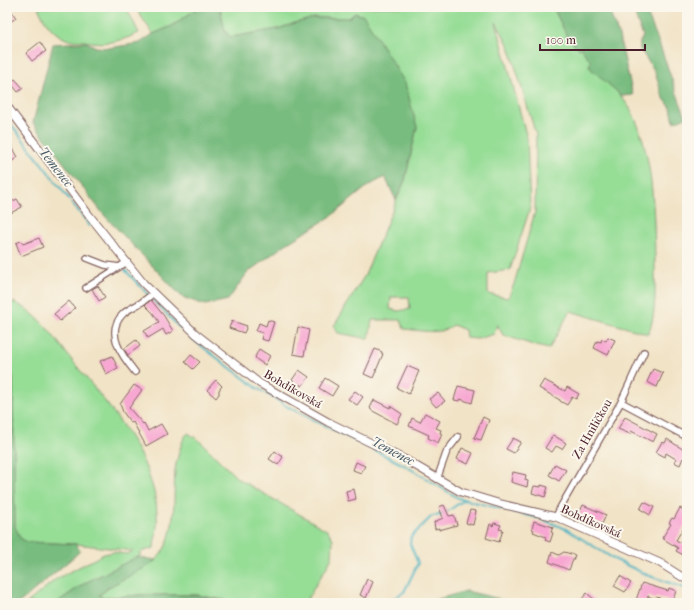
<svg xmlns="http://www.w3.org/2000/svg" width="694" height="610" font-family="'IM FELL French Canon',serif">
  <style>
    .green { fill: #96dd96; stroke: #707e60; fill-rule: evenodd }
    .forest { fill: #78bc7f; stroke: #616e55 }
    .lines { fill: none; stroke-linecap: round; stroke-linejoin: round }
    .stream { stroke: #46b3c3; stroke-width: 2 }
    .building { fill: #f7a7d1 }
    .minor-casing { stroke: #846461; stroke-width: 8 }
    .tertiary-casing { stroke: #846461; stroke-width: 9 }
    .minor { stroke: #fff; stroke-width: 5.5 }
    .tertiary { stroke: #fff; stroke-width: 7 }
    .labels { text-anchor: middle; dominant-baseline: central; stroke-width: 4; stroke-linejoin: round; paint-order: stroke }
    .street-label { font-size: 12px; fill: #4a1f2b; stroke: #fbf7ec }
    .water-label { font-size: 13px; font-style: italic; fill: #485a68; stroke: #fbf7ec }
  </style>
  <rect width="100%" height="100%" fill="#fbf7ec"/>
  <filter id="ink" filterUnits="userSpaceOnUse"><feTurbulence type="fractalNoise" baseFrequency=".025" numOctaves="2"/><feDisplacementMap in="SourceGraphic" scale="8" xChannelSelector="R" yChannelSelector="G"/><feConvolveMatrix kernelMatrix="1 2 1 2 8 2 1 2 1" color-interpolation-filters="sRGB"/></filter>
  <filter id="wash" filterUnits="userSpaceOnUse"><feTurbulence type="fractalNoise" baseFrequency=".012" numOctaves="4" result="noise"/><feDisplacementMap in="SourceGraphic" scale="16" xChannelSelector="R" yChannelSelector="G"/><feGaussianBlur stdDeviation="0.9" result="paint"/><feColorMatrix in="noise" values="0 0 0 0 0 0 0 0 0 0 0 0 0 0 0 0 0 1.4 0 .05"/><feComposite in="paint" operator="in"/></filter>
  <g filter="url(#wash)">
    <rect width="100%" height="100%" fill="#f1e3c6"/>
    <path class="green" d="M38,7H65L67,9V7H126L139,33C119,42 105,45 84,41C78,40 72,42 66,39C53,34 43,20 38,7Z
      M135,7H199L172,26L153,34Z
      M220,7H553L568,38L581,48L591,62L589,66L590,68C606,81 622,94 632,112C654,155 654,214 655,262C655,282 657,316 648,334L570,311L549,349L536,346L503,335L497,324L494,334L478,339L466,338L465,330L453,325C441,336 419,330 404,329L401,320H372L369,339L338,333L334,326L365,275L405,180L417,127L364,16L355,13L349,18H315L295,23L278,29L231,37L225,32ZM496,22L509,46L536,135L535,212L514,284L508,298L488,294V273L510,270L530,208L527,138ZM391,297H409L410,309L398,311L390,309Z
      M13,302C35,310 53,335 67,354C99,395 137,434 152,485C156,496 158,515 157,527C157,534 154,540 154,548L141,552L140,556L85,583L56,603H27L56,579L104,554L114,552L125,554L130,553L133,551L76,544L27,542L20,538L15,527L13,380L7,340V305Z
      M188,433L200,441L237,478L328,531L333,539L332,558L305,603H239L197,595H139L103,598L99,595L105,591L107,588L154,562C178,540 173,500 175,470C176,463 178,456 180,449C182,443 183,438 188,433Z"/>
    <path class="forest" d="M199,7H220L225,32L231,37L278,29L295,23L315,18H349L355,13L364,16L405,83L417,127L405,180L396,200L385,177L368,186L330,217L286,244L248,272L228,300L205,305L182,297L104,215L33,123L53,44L86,42L96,47L109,48L140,43L153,34L172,26Z
      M553,7H610L608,8L619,36L633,95L622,96L590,68L589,66L591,62L581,48L579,49L568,38Z
      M624,7H644C661,43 671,81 686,117L674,122L671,108L663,97L654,70L640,49V42L643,36L634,13Z
      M7,340L13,378L15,527L20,538L27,542L76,544L80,551L77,554L19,603H7Z
      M137,557L156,560L150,565L107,588L105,591L99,595L100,596L103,598L139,595H197L239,603H56L85,583Z
      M466,591L500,599L497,603H424Z"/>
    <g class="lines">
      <path class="stream" d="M7,119L90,226
        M125,270L177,325L200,345L257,388L288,407L404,465L458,498L539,518L566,529L614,559L647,575L687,589
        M386,603L404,592L418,563L410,544L411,537L432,516L442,515L464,500"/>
    </g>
    <g id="blocks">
      <path class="building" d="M7,7H9L16,18L7,24Z
        M40,42L46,51L32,61L26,53Z
        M15,79L23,88L18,92L10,82Z
        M7,138L18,157L11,162L7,155Z
        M17,199L22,207L7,215V204Z
        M39,238L43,247L21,256L16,243L21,241L23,244Z
        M98,286L105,297L99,301L92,289Z
        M151,300L164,316L173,331L166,335L163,329L148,338L144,331L159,322L153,313L145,305Z
        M69,301L75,308L60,321L54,314Z
        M268,320L274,322L268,341L261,339L263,333L256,331L259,323L266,326Z
        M232,321L247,326L244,333L229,328Z
        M298,327L309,330L304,356L293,354Z
        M608,337L615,340L608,355L594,348L597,341L601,342L602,339L606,341Z
        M136,340L140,346L128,355L124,349Z
        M259,349L270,356L265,365L256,359V358L255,357Z
        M375,349L382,352V354H383L373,378L364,374Z
        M191,355L200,362L193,369L185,362Z
        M112,356L118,368L106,374L100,361Z
        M407,366L419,371L409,394L397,388Z
        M653,369L663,373L657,387L647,382Z
        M299,370L309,377L302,386L292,380Z
        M325,378L338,386L332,396L319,388Z
        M216,380L222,386L219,390V394L216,398L207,390Z
        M544,380L565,391L567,387L579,394L576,399L572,397L567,405L560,401V400L539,388Z
        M134,385L142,390L129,408L143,424L144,423L148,431L161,424L167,434L146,446L133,422L131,423L123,412L120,404Z
        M458,386L475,390L472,403L460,399V401L454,400Z
        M355,391L363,397L357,405L348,399Z
        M438,393L445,401L436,407L429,399Z
        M374,400L390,408V406L402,414L397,424L371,410V409L370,408Z
        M425,413L440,421L436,428L441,430L440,433L442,434L438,443L428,438L429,435L409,426L412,418L420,422Z
        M483,417L489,420L481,440L474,438Z
        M625,417L657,434L653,442L631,431L630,434L618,429Z
        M553,435L566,443L562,449L556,446L552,452L545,448Z
        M513,438L521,442L514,453L506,449Z
        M667,439L687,452V460L683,458L680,465L674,462L676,459L666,453L665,457L656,452L662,442L665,443Z
        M462,448L473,453L468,464L457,459Z
        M275,451L283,457L278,465L269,459Z
        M356,462L365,466L361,473L353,470Z
        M555,464L566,470L559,481L549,475Z
        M513,472L526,475L525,480L528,481L527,487L511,482Z
        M541,485L548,487L545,497L532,493L534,486L541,487Z
        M354,489L356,499L348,501L346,491Z
        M644,502L654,507L650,515L640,509Z
        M444,505L449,516L454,515L457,525L439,530V528L435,529L434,522L443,518L439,507Z
        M583,505L606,515L602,524L579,514Z
        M680,508L687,512V522L676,540L687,546V557L676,551L678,548L662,538L671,524L669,523L672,518L674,519Z
        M470,510L476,511L473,525L466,523Z
        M534,521L553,527L551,532L553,533L550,542L545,540L546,537L533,532L534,530L532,529Z
        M494,523L501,525L499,529L503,530L499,542L486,538L490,524L493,526Z
        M552,552L559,555L564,552L575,555L569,570L549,562Z
        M620,576L631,583L625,592L614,586Z
        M367,579L373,582L366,598L360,595Z
        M642,583L668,591L669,588L676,591L672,602L656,597L655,599L648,596L646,602L636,600Z
        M587,593L589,595L599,603H585L581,600Z"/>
    </g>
  </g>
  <g filter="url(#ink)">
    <use href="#blocks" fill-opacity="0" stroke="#846461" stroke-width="1"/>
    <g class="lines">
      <g class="minor-casing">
        <path id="minor" d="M87,258L105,265L119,267
          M86,288L127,262
          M135,372C123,357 104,333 123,314C128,309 136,306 142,302C146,299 150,296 154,293
          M621,402L687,437
          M437,479L447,451L458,437
          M556,517L560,508L621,402L644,352"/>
      </g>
      <g class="tertiary-casing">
        <path id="tertiary" d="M7,106L89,215L144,284L196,334L259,383L328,422L404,459L461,492L501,504L556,517L660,563L687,580"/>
      </g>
      <use href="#minor" class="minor"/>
      <use href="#tertiary" class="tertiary"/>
    </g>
  </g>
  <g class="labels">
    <g class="street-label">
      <text transform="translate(293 389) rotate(30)">Bohdíkovská</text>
      <text transform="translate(592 429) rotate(-60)">Za Hniličkou</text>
      <text transform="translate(591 521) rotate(24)">Bohdíkovská</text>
    </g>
    <g class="water-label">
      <text transform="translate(56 167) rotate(52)">Temenec</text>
      <text transform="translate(393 451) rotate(28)">Temenec</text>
    </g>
  </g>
  <rect width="694" height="610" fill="none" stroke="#fbf7ec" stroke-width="24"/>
  <path d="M540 44v6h105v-6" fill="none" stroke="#4a1f2b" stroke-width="2"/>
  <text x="546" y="44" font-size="12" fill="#4a1f2b" stroke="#fbf7ec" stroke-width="3" paint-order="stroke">100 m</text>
</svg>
